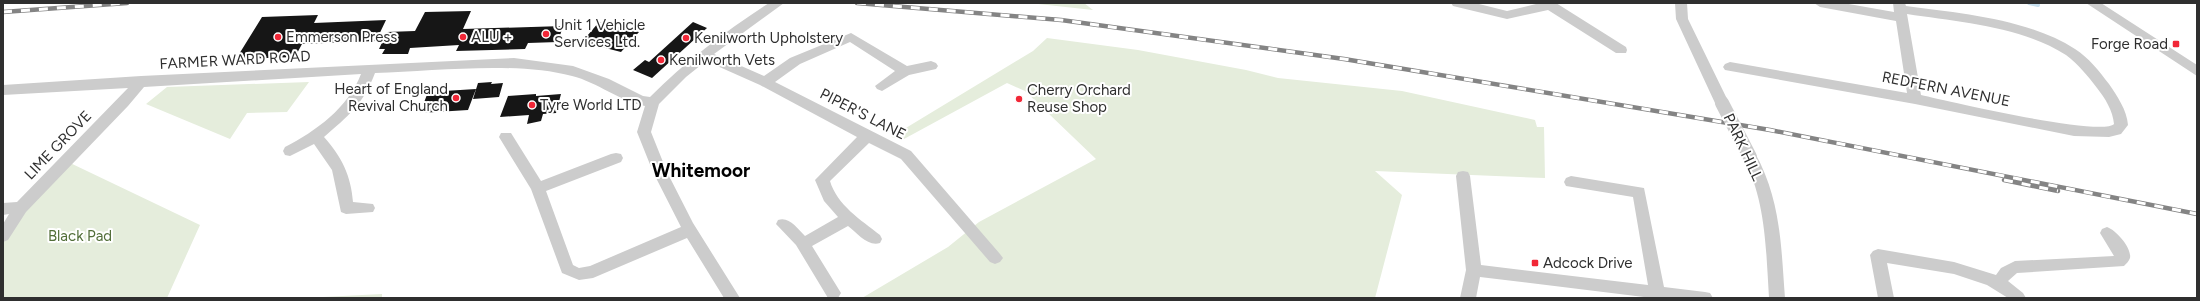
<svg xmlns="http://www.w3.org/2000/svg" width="2200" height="301" font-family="Figtree,sans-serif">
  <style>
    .green { fill: #e5eddc }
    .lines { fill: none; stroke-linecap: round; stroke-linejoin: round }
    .stream { stroke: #c7dfee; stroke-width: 4 }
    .building { fill: #161616 }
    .minor { fill: #ccc; fill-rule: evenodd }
    .rail-casing { stroke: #848484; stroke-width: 4.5 }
    .rail { stroke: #fff; stroke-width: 3; stroke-dasharray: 9; stroke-linecap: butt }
    .minor-bridge { stroke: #ccc; stroke-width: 14 }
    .poi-dot { fill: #f12737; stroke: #fff; stroke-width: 1.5 }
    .labels { text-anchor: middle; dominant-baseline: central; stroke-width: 4; stroke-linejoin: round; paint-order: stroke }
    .poi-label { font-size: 15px; fill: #2f2f2f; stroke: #fff; text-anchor: start }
    .street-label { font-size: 15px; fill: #2f2f2f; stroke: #fff }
    .park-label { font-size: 15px; fill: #526e39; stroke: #fff }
    .district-label { font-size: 19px; font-weight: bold; fill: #000; stroke: #fff }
  </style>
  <rect width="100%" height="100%" fill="#fff"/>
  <path class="green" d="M1029,3H1084L1093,10Z
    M1047,38L1138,50L1246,70L1278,78L1402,91L1535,120L1537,127H1544L1545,178L1375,171L1402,195L1375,298H862L948,247L979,222L1096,159L1025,91L1007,83L904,139L891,137L1033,51Z
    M309,82L287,112L247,113L230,139L146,104L167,87Z
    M66,161L200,225L167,298H3V236Z
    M382,294V298H303Z"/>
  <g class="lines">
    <path class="stream" d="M2029,3L2038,5"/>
  </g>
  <path class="building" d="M471,11L463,29L563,26L558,42L528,43L525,49L456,51L459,45L410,48L408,54H382L385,49H379L387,32L415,31L425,12Z
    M318,15L314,23L386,20L376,41L302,44L295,57L236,59L262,17Z
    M599,22L639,32L621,52L582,42Z
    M693,22L707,28L652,78L633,70L645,60L649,62Z
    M492,82L491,84L503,83L499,97L473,99L478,83Z
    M476,89L468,110L420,113L428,92Z
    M536,94V96L561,94L556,113L543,114L541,121L527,124L529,115L500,117L508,96Z"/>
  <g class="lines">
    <path class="minor" d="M769,3H784L714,54L764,76L790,58L851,33L907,66L931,61L936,63L938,66L936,69L909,75L882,91L877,89L875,86L895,71L850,42L800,64L775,82L911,151L1000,254L1003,258L1000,262L995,264L990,262L901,159L869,143L830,181C837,205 861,220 880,235L882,239L880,243C868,247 857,233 848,226L812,246L841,293L838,298H828L796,245L776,224L778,220C789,216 797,228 805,236L838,217L824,201L815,180L857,137L760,85L706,61L686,77L659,104L651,132L667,172L693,223L740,298H724L687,238L593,278L579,280L562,273L531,189L499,137L501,133H511L541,181L611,154L616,153L621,154L623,158L621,162L546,191L573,265L579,268L590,266L681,227L653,172L637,132L645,106C621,102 597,82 572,76C515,61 435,71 375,73C363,105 348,116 324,137C342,157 351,176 353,202L373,204L375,208L373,212L346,214L341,212L332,170L314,144L290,156L285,155L283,151L285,147C316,131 348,108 361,74L144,87L128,106L26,212L8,240L3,242V224L9,214L3,215V203L17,202L128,88L3,95V85L141,76L514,58L573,66L609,79L643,96L650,97C687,60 726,31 769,3Z
      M1451,3H1475L1507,11L1540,3H1556L1626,47L1627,50L1626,53H1616L1548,10L1507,19L1453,6Z
      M1675,3H1687L1688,19L1729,103L1727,106H1717L1715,103L1676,19Z
      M1814,3H1843L1894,12L1893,3H1905L1906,6C1959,13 2029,19 2075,49C2089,58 2099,71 2109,84C2117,96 2127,110 2128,125L2121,134L2109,137L2074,136L1915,104L1725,70L1723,67L1725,64L1730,62L1907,93L1896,21L1820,7ZM1907,14C1959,22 2020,26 2066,55C2078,64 2088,76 2097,88C2105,98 2113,111 2114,124C2101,137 1947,101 1921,95Z
      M2086,3H2101L2197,65V76Z
      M1750,152L1755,153C1781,200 1781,246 1785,298H1769C1766,250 1766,200 1743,157L1745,153Z
      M1463,171L1468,172L1470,176L1481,265L1648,285L1633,197L1566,186L1564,182L1566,178L1571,176L1644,188L1664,287L1705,292L1710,293L1713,298H1652L1480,277L1476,298H1460L1466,270L1456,176L1458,172Z
      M2107,227C2116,230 2132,248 2130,258C2129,261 2126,264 2124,266L2017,273L2008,281L2023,293L2026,298H2008L1987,285L1954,274L1887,263L1894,298H1878L1870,255L1873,251L1878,249L1954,262L1996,275L2001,268L2015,261L2114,256L2100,233L2102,229Z"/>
    <g class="rail-casing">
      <path id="rail" d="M857,3L1061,20L1344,59L1770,130L2197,214
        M3,12L127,3
        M2004,180L2058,191"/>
    </g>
    <use href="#rail" class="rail"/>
    <path class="minor-bridge" d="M1722,103L1750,157"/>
  </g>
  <g class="poi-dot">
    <circle cx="546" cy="34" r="4"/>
    <circle cx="278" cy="37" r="4"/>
    <circle cx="463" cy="37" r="4"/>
    <circle cx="686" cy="38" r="4"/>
    <rect x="2172" y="40" width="8" height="8" rx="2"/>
    <circle cx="661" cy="60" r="4"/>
    <circle cx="456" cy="98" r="4"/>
    <circle cx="1019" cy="99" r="4"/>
    <circle cx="532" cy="105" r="4"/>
    <rect x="1531" y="259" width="8" height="8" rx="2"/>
  </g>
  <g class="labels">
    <g class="poi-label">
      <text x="554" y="25">Unit 1 Vehicle<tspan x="554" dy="17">Services Ltd.</tspan></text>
      <text x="286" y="37">Emmerson Press</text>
      <text x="471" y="37">ALU +</text>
      <text x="694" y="38">Kenilworth Upholstery</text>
      <text x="2168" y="44" text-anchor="end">Forge Road</text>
      <text x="669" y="60">Kenilworth Vets</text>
      <text x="448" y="89" text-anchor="end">Heart of England<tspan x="448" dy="17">Revival Church</tspan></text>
      <text x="1027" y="90">Cherry Orchard<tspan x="1027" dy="17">Reuse Shop</tspan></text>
      <text x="540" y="105">Tyre World LTD</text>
      <text x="1543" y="263">Adcock Drive</text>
    </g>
    <g class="street-label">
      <text transform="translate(235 60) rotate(-3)">FARMER WARD ROAD</text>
      <text transform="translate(1946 89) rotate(11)">REDFERN AVENUE</text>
      <text transform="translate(863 114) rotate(27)">PIPER'S LANE</text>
      <text transform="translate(58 145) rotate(-46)">LIME GROVE</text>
      <text transform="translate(1743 147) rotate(65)">PARK HILL</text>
    </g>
    <g class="park-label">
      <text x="80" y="236">Black Pad</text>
    </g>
    <g class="district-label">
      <text x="701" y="170">Whitemoor</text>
    </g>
  </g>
  <rect width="2200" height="301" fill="none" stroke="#2f2f2f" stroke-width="8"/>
</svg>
